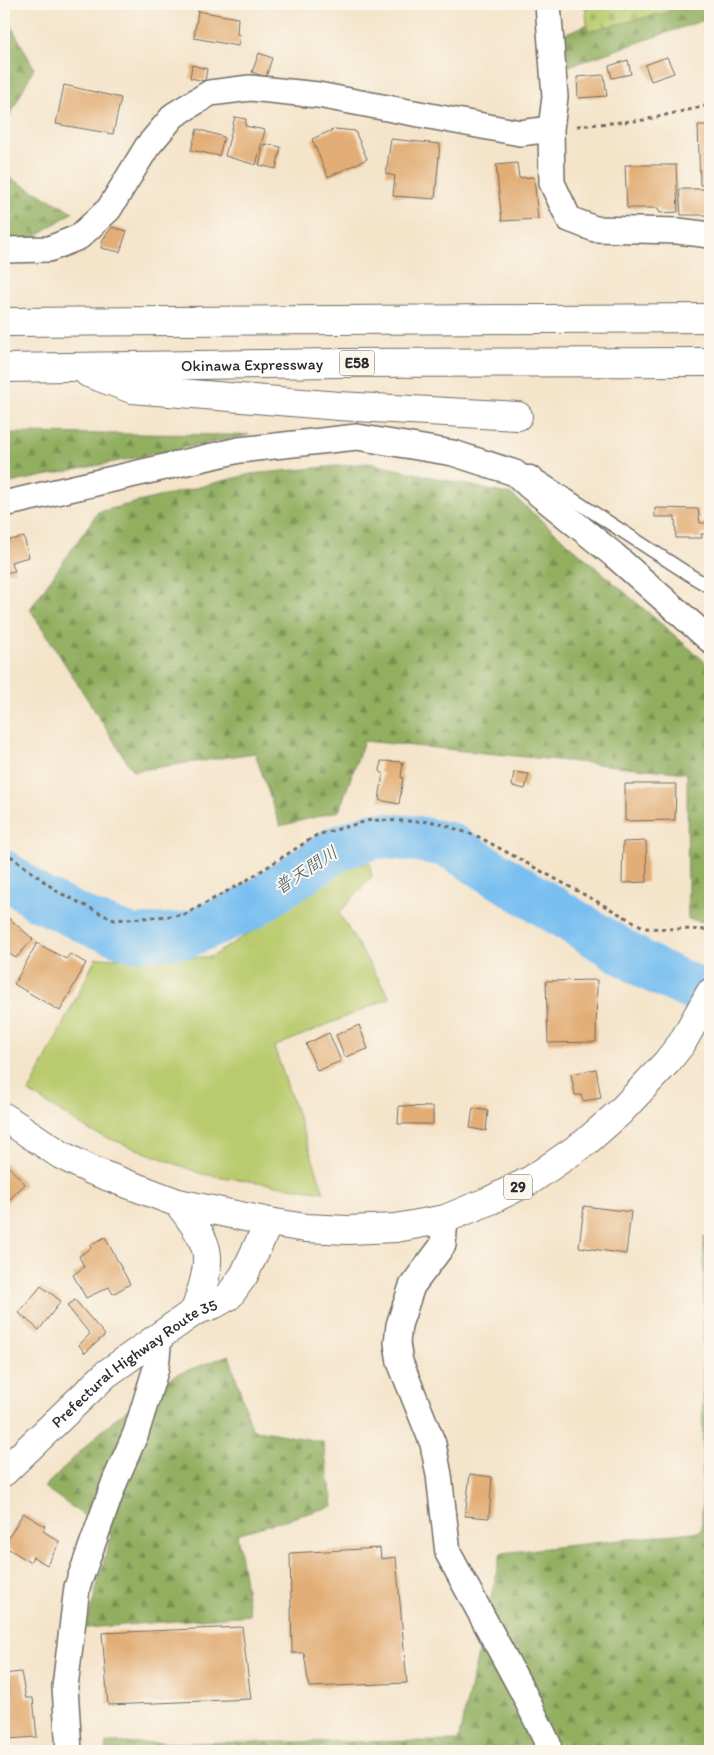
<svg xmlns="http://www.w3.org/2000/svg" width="714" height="1755" font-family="Itim,'Klee One',sans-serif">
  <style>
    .green { fill: #b9cb6e; stroke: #727b4c }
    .forest { fill: url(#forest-firs); stroke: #5e6d46 }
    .cemetery { fill: url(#cemetery-stones); stroke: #727b4c }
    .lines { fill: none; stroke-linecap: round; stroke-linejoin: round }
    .river { stroke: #79bff0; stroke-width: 46 }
    .building { fill: #e2ad76 }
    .lane-casing { stroke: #716c63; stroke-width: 15 }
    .street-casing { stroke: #716c63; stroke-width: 28 }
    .secondary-casing { stroke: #716c63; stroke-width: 30 }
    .primary-casing { stroke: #716c63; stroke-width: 30 }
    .highway-casing { stroke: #716c63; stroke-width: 30 }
    .path { stroke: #716c63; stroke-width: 3; stroke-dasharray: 4 4; stroke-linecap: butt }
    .lane { stroke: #fff; stroke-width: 12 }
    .street { stroke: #fff; stroke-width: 25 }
    .secondary { stroke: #fff; stroke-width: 28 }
    .primary { stroke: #fff; stroke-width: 28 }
    .highway { stroke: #fff; stroke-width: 28 }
    .labels { text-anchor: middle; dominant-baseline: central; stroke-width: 4; stroke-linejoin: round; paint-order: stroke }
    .shield { fill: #fbf7ec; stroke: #696865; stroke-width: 1 }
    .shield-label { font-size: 15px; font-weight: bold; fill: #2b2b2b }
    .street-label { font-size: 16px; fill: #2b2b2b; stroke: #fbf7ec }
    .water-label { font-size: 18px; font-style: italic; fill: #425766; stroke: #fbf7ec }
  </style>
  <defs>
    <pattern id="forest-firs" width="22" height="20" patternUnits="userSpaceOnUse" patternTransform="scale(1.25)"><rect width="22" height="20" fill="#92af61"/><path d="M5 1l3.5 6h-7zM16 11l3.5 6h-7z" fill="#778f50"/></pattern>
    <pattern id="cemetery-stones" width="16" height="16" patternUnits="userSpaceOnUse" patternTransform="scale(1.25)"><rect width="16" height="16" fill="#b9cb6e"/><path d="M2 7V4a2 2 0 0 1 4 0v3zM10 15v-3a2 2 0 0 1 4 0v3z" fill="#9fae5f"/></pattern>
  </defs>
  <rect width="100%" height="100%" fill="#fbf7ec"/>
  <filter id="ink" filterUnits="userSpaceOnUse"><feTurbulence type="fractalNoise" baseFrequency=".02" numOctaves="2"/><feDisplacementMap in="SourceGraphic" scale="10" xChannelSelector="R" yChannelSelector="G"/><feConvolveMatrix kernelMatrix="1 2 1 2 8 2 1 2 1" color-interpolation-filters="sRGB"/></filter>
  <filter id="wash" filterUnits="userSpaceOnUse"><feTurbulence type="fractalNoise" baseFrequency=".0096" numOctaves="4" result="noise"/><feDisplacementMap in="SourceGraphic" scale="20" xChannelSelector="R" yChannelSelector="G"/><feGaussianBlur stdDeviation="1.12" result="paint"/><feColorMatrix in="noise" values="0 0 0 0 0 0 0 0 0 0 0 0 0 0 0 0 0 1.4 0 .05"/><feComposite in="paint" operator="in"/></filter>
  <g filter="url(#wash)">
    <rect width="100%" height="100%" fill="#f4e4ca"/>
    <path class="green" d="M370,863L372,877L339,913L390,998L274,1047L324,1192L202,1174L92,1132L29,1092L96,958L211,957L282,912L345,867Z"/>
    <path class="forest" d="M638,4H710V18L569,66L564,34Z
      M4,12L34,68L4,127Z
      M4,175L73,212L28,241L4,240Z
      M4,433L249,435L4,484Z
      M369,463L512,495L710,666V923L688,919L687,773L364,741L339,811L280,826L255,753L133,771L30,609L98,512L251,474Z
      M710,1236V1751H105L106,1743L458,1741L501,1553L702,1531L704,1237Z
      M229,1355L252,1429L323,1442L333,1506L237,1534L250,1615L86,1628L111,1535L44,1487L112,1421L175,1375Z"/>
    <path class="cemetery" d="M585,4H669V12L588,31Z"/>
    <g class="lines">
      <path class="river" d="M4,873L38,898L93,924L132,938L187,935L249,908L336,849L375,835L418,839L449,845L649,968L710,996"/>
    </g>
    <g id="blocks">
      <path class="building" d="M198,11L238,18L237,34L240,35L238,46L194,38Z
        M259,53L272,58L266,77L252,72Z
        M667,57L674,73L651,81L645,65Z
        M628,60L631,74L612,78L609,66Z
        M192,65L207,69L205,81L190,78Z
        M604,75L607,96L578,98L577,77Z
        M64,85L121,98L113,134L56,124Z
        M235,117L246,119L245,126L265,130L256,165L225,156Z
        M698,125H710V185H700Z
        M197,129L224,137L219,156L191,150Z
        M335,129L355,131L367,159L328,177L312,139Z
        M391,139L440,144L435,199L393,196L395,176L386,174Z
        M264,144L281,147L276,169L259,165Z
        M517,163L519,178L534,177L538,219L502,221L496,165Z
        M625,165H676L678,212L660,213L658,208H627Z
        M679,189H710V215H681Z
        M112,227L127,231L120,252L101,248L103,239Z
        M655,508L698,509L700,523H710V534H701L702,538H676L675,517H655Z
        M24,537L29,557L11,562L15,571L4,573V541Z
        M381,761L403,762L401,777L403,778L399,804L379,800L383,773L380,772Z
        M514,772L529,774L525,789L512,786Z
        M625,784H676L675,820L625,821Z
        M646,841L647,882L622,883L623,842Z
        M4,914L33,939L16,958L8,953L4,958Z
        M37,943L66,959L70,954L86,963L60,1011L14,984Z
        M597,980L596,1042L548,1043L546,981Z
        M359,1025L368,1049L345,1057L336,1035Z
        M329,1033L341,1061L317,1071L306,1044Z
        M596,1069L601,1098L583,1101L581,1095H575L571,1074Z
        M399,1106L433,1107V1124H398Z
        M473,1108L488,1111L486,1131L470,1128Z
        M4,1162L25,1184L4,1205Z
        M584,1206L631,1212L626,1254L579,1247Z
        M105,1237L130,1284L113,1294L109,1287L86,1298L73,1275L84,1267L79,1256L91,1248L90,1245Z
        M41,1286L61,1301L39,1330L19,1313Z
        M75,1300L105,1335L85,1353L79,1345L90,1334L67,1306Z
        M470,1474L492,1477L489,1518L465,1516Z
        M23,1513L45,1526L43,1531L60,1542L47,1565L33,1557L30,1562L4,1546Z
        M380,1548L381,1559L396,1557L407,1683L309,1687L304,1653H292L290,1553Z
        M242,1627L251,1699L108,1705L102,1633Z
        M21,1672L26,1698H33L37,1737L8,1739L4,1708V1674Z"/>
    </g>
  </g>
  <g filter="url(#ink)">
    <use href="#blocks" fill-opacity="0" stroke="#716c63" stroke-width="1"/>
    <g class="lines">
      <g class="lane-casing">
        <path id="lane" d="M520,472H531L693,577L710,587"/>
      </g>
      <g class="street-casing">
        <path id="street" d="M548,4L555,97L551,129L552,183L569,219L595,229L678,231L710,235
          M4,250L49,249L79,237L109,209L147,147L174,115L210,93L250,88L318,95L520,133L551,129
          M4,504L239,450L357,437L453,453L515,473L529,486L614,555L710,640
          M445,1219L443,1245L412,1286L399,1325L397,1343L400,1362L433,1444L439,1475L448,1553L523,1692L548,1744L549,1751
          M69,1751L65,1687L77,1587L115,1481L136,1433L156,1368L159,1337"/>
      </g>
      <g class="secondary-casing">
        <g id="secondary">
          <path id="s1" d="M4,1472L106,1374L195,1311L215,1304L229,1296L244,1275L269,1222"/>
        </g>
      </g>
      <g class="primary-casing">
        <path id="primary" d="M4,1117L61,1155L93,1171L178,1203L269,1222L306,1228L347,1230L396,1228L445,1219L491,1200L531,1180L586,1142L620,1112L667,1062L682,1043L710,993
          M178,1203C214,1250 213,1255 195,1311"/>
      </g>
      <g class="highway-casing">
        <g id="highway">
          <path d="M4,322L710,318"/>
          <path id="s2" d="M4,368L336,363L710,362"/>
          <path d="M88,373L132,389L339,406L518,416"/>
        </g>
      </g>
      <path class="path" d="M577,126L644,120L710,105
        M4,851L58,892L114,920L184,915L244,882L317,835L371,820L436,822L479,837L645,928L710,930"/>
      <use href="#lane" class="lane"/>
      <use href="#street" class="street"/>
      <use href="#secondary" class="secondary"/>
      <use href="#primary" class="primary"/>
      <use href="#highway" class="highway"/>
    </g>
  </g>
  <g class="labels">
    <g class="shield">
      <rect x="339.5" y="350.5" width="35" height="25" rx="4"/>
      <rect x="504" y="1174.5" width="28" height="25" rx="4"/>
    </g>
    <g class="shield-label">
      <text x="357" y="363">E58</text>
      <text x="518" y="1187">29</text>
    </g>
    <g class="street-label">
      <text stroke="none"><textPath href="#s2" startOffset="248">Okinawa Expressway</textPath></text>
      <text stroke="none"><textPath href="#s1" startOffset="171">Prefectural Highway Route 35</textPath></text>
    </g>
    <g class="water-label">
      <text transform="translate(306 870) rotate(-33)">普天間川</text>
    </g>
  </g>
  <rect width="714" height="1755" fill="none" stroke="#fbf7ec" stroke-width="20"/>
</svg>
